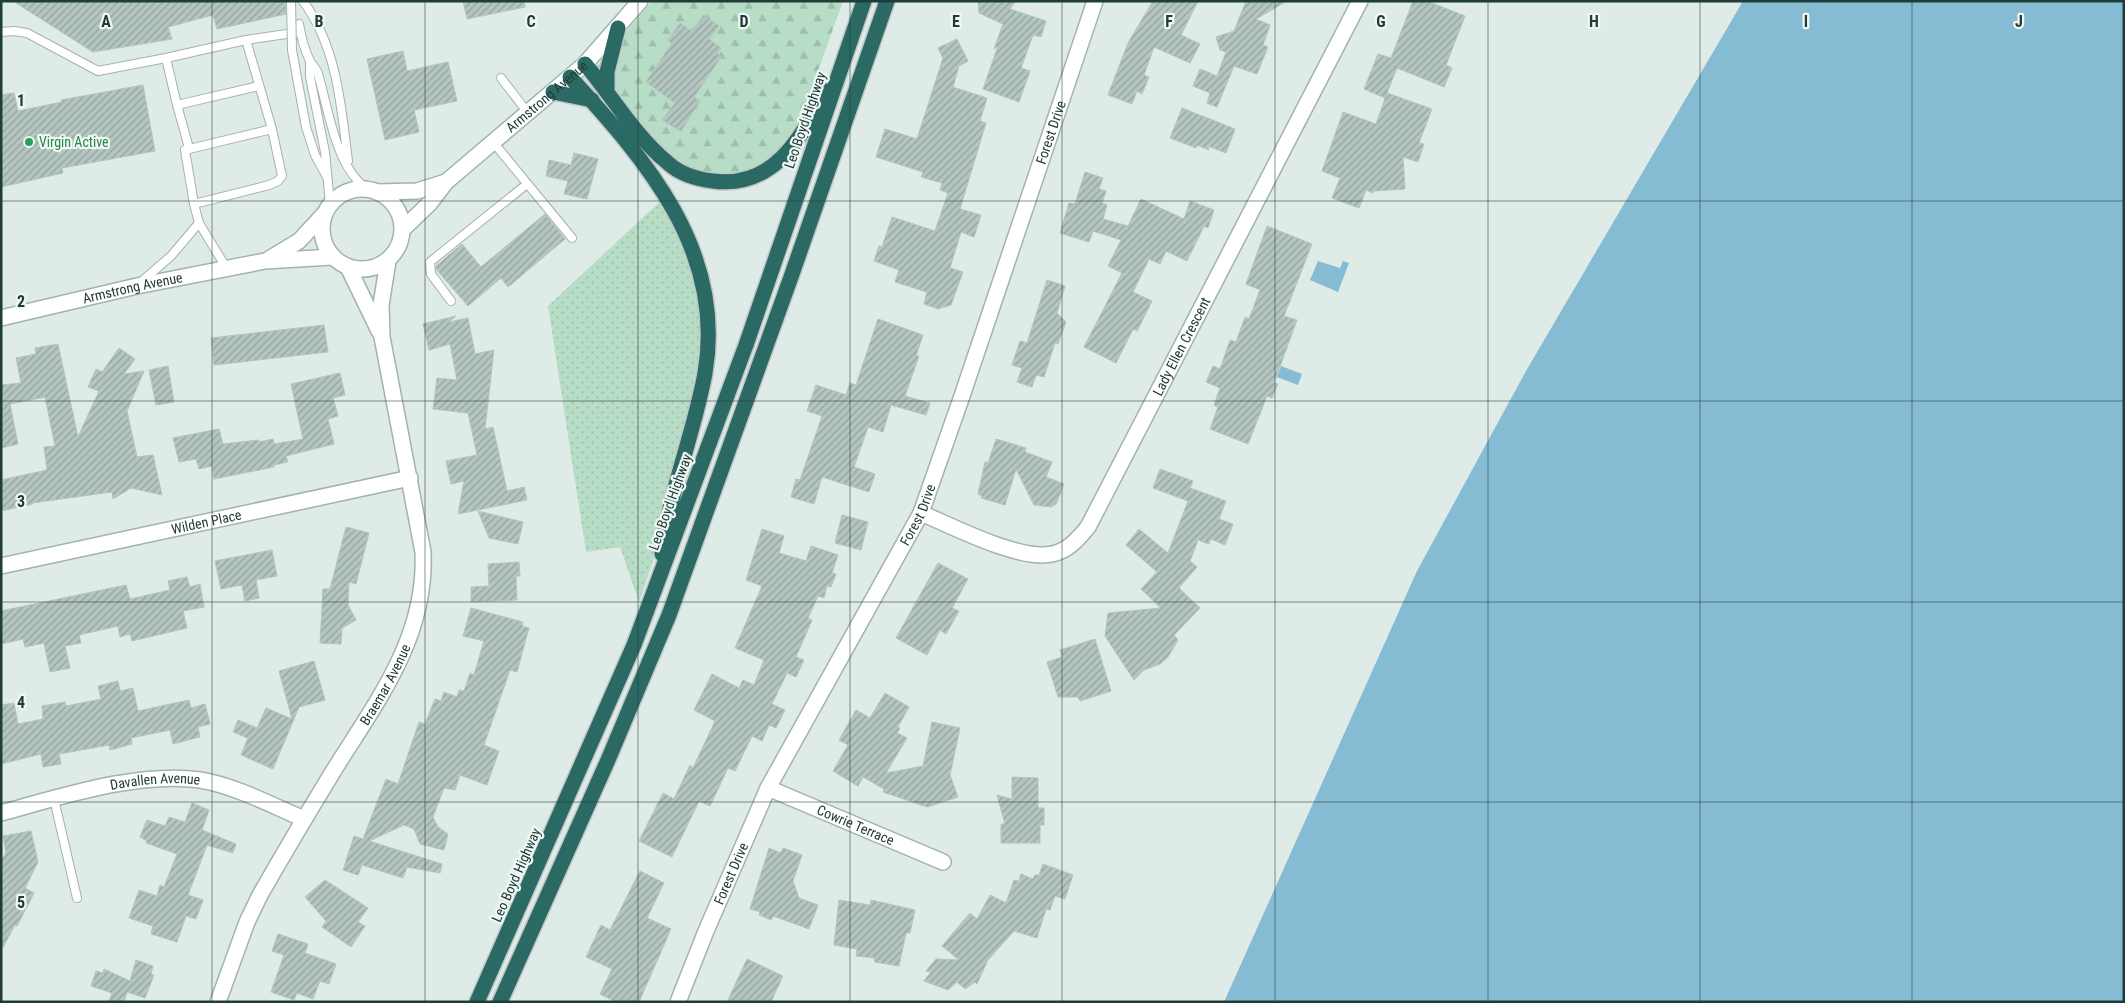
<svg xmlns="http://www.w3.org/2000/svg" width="2125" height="1003" font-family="'Roboto Condensed',sans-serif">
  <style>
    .grass { fill: url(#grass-dots) }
    .forest { fill: url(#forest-firs) }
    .water { fill: #85bcd3 }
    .building { fill: url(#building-hatch); stroke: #b2c5bf }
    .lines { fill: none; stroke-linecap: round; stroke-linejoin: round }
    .service-casing { stroke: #a2b3af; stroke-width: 10 }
    .minor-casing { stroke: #a2b3af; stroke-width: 18 }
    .tertiary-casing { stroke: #a2b3af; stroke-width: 18 }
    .motorway-casing { stroke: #c1c8c7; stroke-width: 18 }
    .service { stroke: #fff; stroke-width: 8 }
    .minor { stroke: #fff; stroke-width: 15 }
    .tertiary { stroke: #fff; stroke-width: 15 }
    .motorway { stroke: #2b6964; stroke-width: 15 }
    .service-bridge-casing { stroke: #a2b3af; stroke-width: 10; stroke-linecap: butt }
    .service-bridge { stroke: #fff; stroke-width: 8 }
    .grid { fill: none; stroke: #203c38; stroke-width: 1; stroke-opacity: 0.55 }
    .leisure-dot { fill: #2e9e5b; stroke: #f0f8f5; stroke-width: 2 }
    .labels { text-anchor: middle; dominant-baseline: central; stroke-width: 4.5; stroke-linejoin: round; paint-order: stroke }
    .street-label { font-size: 14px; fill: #203c38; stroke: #f0f8f5 }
    .leisure-label { font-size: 14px; fill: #27864d; stroke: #f0f8f5; text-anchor: start }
    .grid-label { font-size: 16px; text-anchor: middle; font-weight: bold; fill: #203c38; stroke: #f0f8f5; stroke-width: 4.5; stroke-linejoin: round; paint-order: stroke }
  </style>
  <defs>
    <pattern id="grass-dots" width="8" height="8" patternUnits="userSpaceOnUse" patternTransform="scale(1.25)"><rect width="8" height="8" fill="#b7ddc6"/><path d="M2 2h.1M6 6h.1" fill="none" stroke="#9dbfab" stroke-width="1.8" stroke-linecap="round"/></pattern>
    <pattern id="forest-firs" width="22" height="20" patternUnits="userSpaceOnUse" patternTransform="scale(1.25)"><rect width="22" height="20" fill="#b7ddc6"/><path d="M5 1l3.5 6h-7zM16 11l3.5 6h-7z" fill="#9dbfab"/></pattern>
    <pattern id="building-hatch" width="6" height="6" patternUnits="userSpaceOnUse" patternTransform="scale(1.25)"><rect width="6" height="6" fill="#b5c6c1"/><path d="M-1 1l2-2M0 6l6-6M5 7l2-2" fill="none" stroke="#93a29e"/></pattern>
  </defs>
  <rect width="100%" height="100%" fill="#dfebe7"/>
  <path class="grass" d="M666,196L710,313L699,424L639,602L620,547L586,552L548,306Z"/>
  <path class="forest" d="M652,1H843L808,99L788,145L756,174L693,177L661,150L596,68Z"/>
  <path class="water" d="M1743,1H2124V1002H1224L1417,571L1526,371Z
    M1318,261L1340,268L1343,261L1349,263L1338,292L1310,280Z
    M1281,366L1302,374L1298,385L1277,377Z"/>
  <path class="building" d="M13,1H285L286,14L217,29L213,15L168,27L172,39L93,52Z
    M463,1H524L525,7L467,19Z
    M978,1H1016L1010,9L1046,21L1041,37L1033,35L1021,68L1030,71L1019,102L983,89L998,46L994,49L1003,24L979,13Z
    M1153,1H1198L1181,35L1200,44L1190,63L1154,47L1144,75L1149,77L1142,94L1137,91L1132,104L1108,95L1128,43Z
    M1246,1H1287L1256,19L1270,25L1263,45L1268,47L1257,74L1234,66L1217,107L1207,103L1210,93L1193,86L1200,69L1217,76L1226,52L1220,50L1216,37L1234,31Z
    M1413,1H1427L1465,16L1446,65L1452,68L1444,87L1397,68L1385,98L1364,89L1378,54L1391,58Z
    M704,15L719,26L709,39L721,48L717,53L721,57L694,97L700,101L681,131L662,120L675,103L646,82L672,43L668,40L680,23L692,31Z
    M957,39L968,61L959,66L953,87L987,98L980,121L986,123L960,209L981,215L974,237L961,232L950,268L963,272L951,305L938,309L924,304L927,292L895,282L899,270L874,261L879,246L882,247L892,217L935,231L948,193L940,190L942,183L921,177L923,172L876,157L885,129L917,139L943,58L938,48Z
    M403,51L407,71L448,62L457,101L414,110L419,132L385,140L367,59Z
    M143,85L155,151L62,168L63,173L1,187V95L14,93L18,111L62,102L61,100Z
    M1387,93L1432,109L1419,143L1424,144L1418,162L1403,157L1405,189L1374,191L1373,193L1366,190L1359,208L1332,198L1340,178L1322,171L1343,112L1376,124Z
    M1182,108L1235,129L1226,153L1208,146L1209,150L1197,145L1196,148L1170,138Z
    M574,153L598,159L587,199L564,194L568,181L546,176L549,160L571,165Z
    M1085,172L1103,178L1099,189L1106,191L1102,203L1107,205L1103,219L1128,226L1141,199L1184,219L1190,201L1214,210L1208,228L1204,226L1187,261L1166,251L1160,264L1149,259L1133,292L1152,301L1137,331L1133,329L1116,363L1084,347L1122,273L1108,266L1121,240L1093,231L1089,242L1060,233L1069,203L1075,204Z
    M545,214L565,239L508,287L501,278L468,306L436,269V266L462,244L481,267Z
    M1267,226L1312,244L1284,316L1297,320L1274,383L1278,384L1272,398L1267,396L1248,444L1210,429L1218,407L1214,405L1220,388L1206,382L1213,366L1220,369L1230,340L1236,342L1245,317L1249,319L1260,290L1246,284Z
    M1047,280L1065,286L1057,313L1066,322L1058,344L1055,343L1044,377L1036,375L1032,387L1017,382L1022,368L1012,365L1020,341L1027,343Z
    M456,316L449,322L468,318L475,354L494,350L485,429L493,427L507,491L524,487L527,500L458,514L464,481L451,484L446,461L477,455L468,413L433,409L437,378L457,380L450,344L429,350L423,324Z
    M878,319L923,335L916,356H919L905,396L930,403L926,415L891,405L883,432L868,427L854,467L875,474L869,492L822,477L814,504L791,497L796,479L800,480L822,416L807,411L816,385L846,395L850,383L856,385Z
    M324,325L328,352L214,365L211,338Z
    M58,344L78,437L99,391L88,387L96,369L102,372L119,348L135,359L124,374L144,371L127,411L137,457L153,455L162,495L131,488L113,499L112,492L32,503L33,504L1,511V480L47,470L44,447L55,446L45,397L10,404L18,444L1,448V385L21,383L16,358L36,354L35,348Z
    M168,366L174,402L156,405L149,370Z
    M340,373L345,395L333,398L338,416L328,419L334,444L286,456L288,462L274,465V467L214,479L212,466L199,469L196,459L179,462L173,438L219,429L223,444L259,440V442L273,439L274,444L303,439L291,384Z
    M996,439L1026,448L1025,452L1052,462L1046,477L1064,484L1056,504L1051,507L1034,505L1016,469L1005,505L981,498L982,496L978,494L985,462L988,463Z
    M1160,469L1193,481L1190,488L1226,501L1219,519L1233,524L1225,545L1211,539L1209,544L1198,540L1190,561L1197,567L1179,588L1200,608L1174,635L1178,640L1168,657L1160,664L1144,670L1134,680L1105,636L1108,613L1161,608L1141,589L1157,572L1126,545L1139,529L1168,553L1188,501L1153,488Z
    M478,511L523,522L518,544L489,538Z
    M842,515L868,522L861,550L835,543Z
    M346,527L369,533L356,584L349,582L348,605L356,620L342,628L341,644L320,643L323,589H330Z
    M762,529L784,536L779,553L806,561L811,546L838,555L832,573L836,574L831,587L827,586L824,598L818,596L808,618L812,620L796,657L804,660L796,677L787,673L772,704L785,710L776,728L769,725L762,741L752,736L735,771L728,768L710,806L699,801L672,857L639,841L663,793L674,799L690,765L693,768L715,721L694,710L712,674L739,688L743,680L754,685L764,660L735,648L762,586L746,580Z
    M272,550L277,576L256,580L259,598L245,601L242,585L221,589L215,561Z
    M519,562L520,576H516L517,600L471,602V587L489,586L488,564Z
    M938,563L968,579L952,608L959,611L946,634L940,630L927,655L896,638Z
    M187,577L190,587L200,584L204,607L183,611L187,628L132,641L130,634L120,637L118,626L79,635L81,643L65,646L70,668L50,672L44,643L25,647L23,639L1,644V611L126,585L130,599L170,590L168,581Z
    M471,608L523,622L522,626L529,628L517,672L510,670L484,745L499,751L487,785L460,775L455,790L444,788L433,817L438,827L448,834L444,850L420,844L414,829L404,825L369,841L442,864L440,873L407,867L403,878L362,865L358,875L343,870L354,836L363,839L386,779L398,784L419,722L425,724L435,699L441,701L444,692L457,697L459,690L464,691L470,673L474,675L484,641L463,636Z
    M1095,639L1111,691L1080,701L1078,697H1058L1047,662L1062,657L1060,650Z
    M314,661L325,700L299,707L273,769L241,755L248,738L233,732L238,720L257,728L266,708L292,719L279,671Z
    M118,681L120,691L133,688L138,711L189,700L191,708L205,704L210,724L198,727L200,737L173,744L170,730L131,738L132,744L110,750L109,745L59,754L61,764L43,767L41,754L1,764V705L14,703L18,724L43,719L42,706L65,702L66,706L101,699L98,686Z
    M885,693L909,707L898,727L900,728L897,733L907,738L886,773L923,766L932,722L960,728L950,775L958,797L927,807L883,792L884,789L863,777L858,786L833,771L848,745L839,740L856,710L870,718Z
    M1012,777L1038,778V808H1044V825H1040V843H1001V824H1005L997,795L1012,799Z
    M192,803L209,810L202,830L236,844L233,853L207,845L188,895L203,900L196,919L186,916L177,942L151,934L153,926L129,918L139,890L157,896L160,885L164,887L177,854L146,843L147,841L140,837L147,820L165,826L169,817L185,822Z
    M31,831L38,862L25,888L34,893L17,926L15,925L1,951V860L6,853L3,836Z
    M769,848L781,853L783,848L802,855L793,881L799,898L818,905L809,929L773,916L771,920L759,915L760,912L750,909Z
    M1043,864L1073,875L1065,899L1055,896L1050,910L1046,909L1037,938L1014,931L988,960L977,984L975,982L965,989L957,982L948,990L924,981L931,972L926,971L936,959L959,960L942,946L970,913L977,919L990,895L1006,903L1014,880L1019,881L1021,874L1033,879L1035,875H1039Z
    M640,871L664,883L647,918L671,929L639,1002H616L600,994L612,969L586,957L601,925L610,930Z
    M325,880L368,908L358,922L365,926L351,947L322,927L326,921L305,897Z
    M839,900L870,905L871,900L915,910L910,933H906L899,966L875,962L874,958L856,956L857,949L834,945Z
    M278,934L308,944L305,953L336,964L329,984L320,981L313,999L297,993L294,1000L271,992L284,955L272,951Z
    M747,959L783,976L771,1002H727Z
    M136,960L153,966L151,974L154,975L145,998L127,992L124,1002H109L112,993L91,986L96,971L103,973L104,969L130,981Z"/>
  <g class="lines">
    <g class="service-casing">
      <path id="service" d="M303,1C337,47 341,105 348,161
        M299,24C301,36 305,51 310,61C313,66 317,69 318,74C329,110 335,166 367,189
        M1,32L14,31L27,33L98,71L166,58L246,40L300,32
        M246,40L272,129L282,176L278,181L269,185L194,204L185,150L272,129
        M166,58L177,105L259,86
        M310,61V77L325,152L330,204
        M501,78L528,113
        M177,105L189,148
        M306,127L315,155L327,177
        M493,142L572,238
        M194,204L199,223L227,269
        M141,282L171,256L199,223
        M451,301L431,274L430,262L527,184
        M54,799L77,898"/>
    </g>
    <g class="minor-casing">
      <g id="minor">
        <path d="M348,267L379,331"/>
        <path id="s1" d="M921,513C952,526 1019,561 1052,554C1068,551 1078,539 1088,527L1360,1"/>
        <path id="s2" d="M1,566L410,478"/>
        <path id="s3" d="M768,788L943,862"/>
        <path id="s4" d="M1,813C60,797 139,771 200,780C236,786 271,805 304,819"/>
        <path id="s5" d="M218,1002L247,922L260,895C284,853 309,811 334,770C377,701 427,637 423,552L382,337L381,305L388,261"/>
        <path id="s6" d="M678,1002L706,931L768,788L921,513L962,396L1095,1"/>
      </g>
    </g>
    <g class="tertiary-casing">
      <g id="tertiary">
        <circle cx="362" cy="229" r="40"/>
        <path d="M377,192L417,191L446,182"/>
        <path id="s7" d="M403,229L430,203L446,182L585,64L640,1"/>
        <path d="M269,259L299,241L324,214"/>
        <path id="s8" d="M1,318L137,286L265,261L332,257"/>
      </g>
    </g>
    <g class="motorway-casing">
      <path id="motorway" d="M585,64C612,96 635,136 668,163C680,174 696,179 713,181C775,189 801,137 826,91
        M570,77C646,160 726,251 705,373C694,434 669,492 662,554
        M607,90V72L618,28
        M553,92L592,100
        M477,1002L634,645L746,345L864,1
        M500,1002L608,760L669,615L791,277L887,1"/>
    </g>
    <use href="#service" class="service"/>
    <use href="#minor" class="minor"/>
    <use href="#tertiary" class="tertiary"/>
    <use href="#motorway" class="motorway"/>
    <g class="service-bridge-casing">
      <path id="service-bridge" d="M291,1L292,50L306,127"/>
    </g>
    <use href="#service-bridge" class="service-bridge"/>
  </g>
  <path class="grid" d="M212,1V1002M425,1V1002M638,1V1002M850,1V1002M1062,1V1002M1275,1V1002M1488,1V1002M1700,1V1002M1912,1V1002M1,201H2124M1,401H2124M1,602H2124M1,802H2124"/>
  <circle class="leisure-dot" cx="29" cy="142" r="5"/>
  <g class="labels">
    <g class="street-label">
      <text stroke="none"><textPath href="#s7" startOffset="196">Armstrong Avenue</textPath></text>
      <text transform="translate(805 120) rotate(-71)">Leo Boyd Highway</text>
      <text stroke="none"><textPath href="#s6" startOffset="949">Forest Drive</textPath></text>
      <text stroke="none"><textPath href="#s8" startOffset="135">Armstrong Avenue</textPath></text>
      <text stroke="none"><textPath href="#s1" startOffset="388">Lady Ellen Crescent</textPath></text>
      <text transform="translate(670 502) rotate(-70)">Leo Boyd Highway</text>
      <text stroke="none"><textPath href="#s6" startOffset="544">Forest Drive</textPath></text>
      <text stroke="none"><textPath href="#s2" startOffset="210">Wilden Place</textPath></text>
      <text stroke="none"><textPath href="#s5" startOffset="360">Braemar Avenue</textPath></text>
      <text stroke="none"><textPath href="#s4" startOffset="158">Davallen Avenue</textPath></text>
      <text stroke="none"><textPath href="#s3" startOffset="95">Cowrie Terrace</textPath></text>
      <text stroke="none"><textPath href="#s6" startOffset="139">Forest Drive</textPath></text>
      <text transform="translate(516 875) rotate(-66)">Leo Boyd Highway</text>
    </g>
    <g class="leisure-label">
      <text x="39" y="142">Virgin Active</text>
    </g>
  </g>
  <g class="grid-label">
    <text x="106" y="27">A</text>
    <text x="319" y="27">B</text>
    <text x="531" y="27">C</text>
    <text x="744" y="27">D</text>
    <text x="956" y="27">E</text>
    <text x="1169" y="27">F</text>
    <text x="1381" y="27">G</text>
    <text x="1594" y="27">H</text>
    <text x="1806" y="27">I</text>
    <text x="2019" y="27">J</text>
    <text x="21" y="106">1</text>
    <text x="21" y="307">2</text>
    <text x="21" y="507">3</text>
    <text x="21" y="708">4</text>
    <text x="21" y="908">5</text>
  </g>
  <rect width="2125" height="1003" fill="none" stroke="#203c38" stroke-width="5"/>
</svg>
